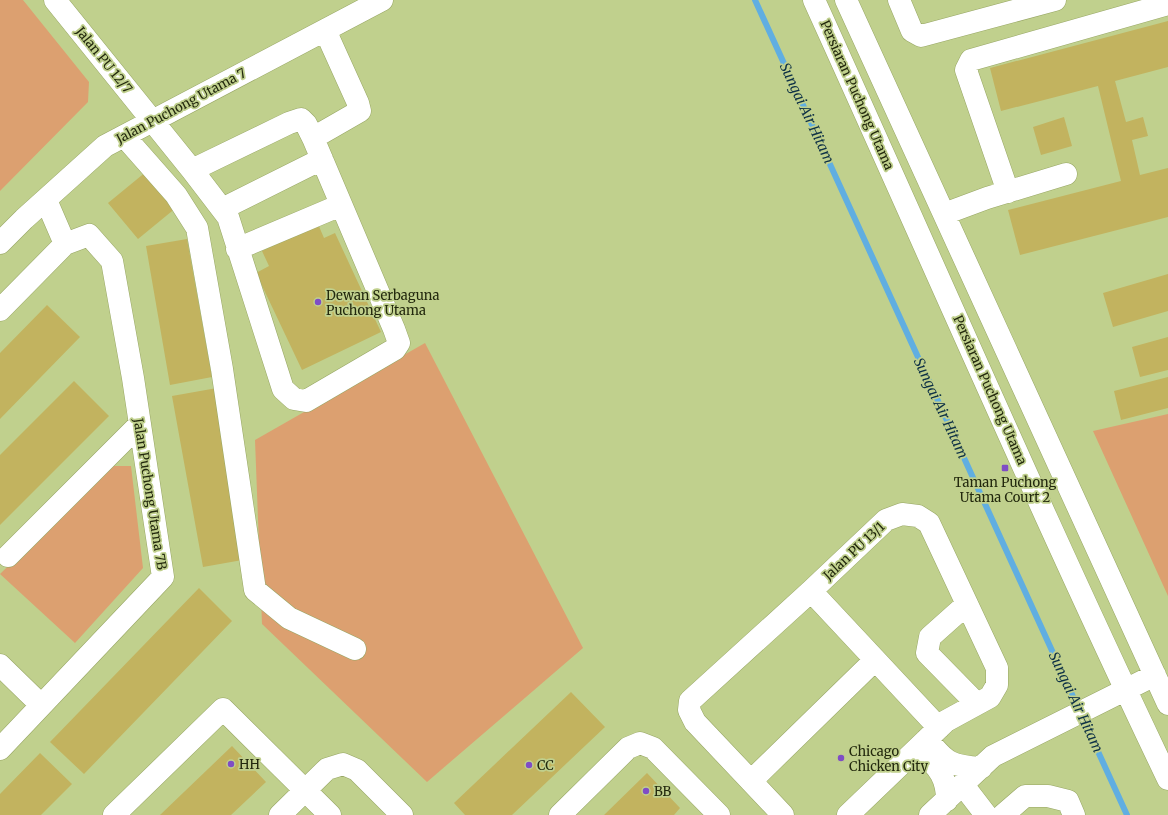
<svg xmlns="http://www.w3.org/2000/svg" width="1168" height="815" font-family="Merriweather,serif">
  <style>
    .green { fill: #dca070 }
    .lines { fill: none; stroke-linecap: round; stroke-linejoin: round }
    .stream { stroke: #60aee1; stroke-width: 6 }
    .building { fill: #c2b35f }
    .minor-casing { stroke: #97a664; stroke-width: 23 }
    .minor { stroke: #fff; stroke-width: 22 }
    .poi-dot { fill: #7f4dc5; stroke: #c0d08d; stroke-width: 1.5 }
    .labels { text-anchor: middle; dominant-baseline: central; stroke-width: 3.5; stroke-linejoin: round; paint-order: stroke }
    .street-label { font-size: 13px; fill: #22280d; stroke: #c0d08d }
    .poi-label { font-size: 13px; fill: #22280d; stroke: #c0d08d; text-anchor: start }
    .water-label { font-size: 14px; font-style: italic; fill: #0d3045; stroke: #c0d08d }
  </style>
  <rect width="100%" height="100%" fill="#c0d08d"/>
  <path class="green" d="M0,0H23L89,82L88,102L0,191Z
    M425,343L583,648L427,782L262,624L255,440Z
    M1168,414V596L1093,431Z
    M111,466H131L143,568L75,643L0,574Z"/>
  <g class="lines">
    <path class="stream" d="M755,0L1127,815"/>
  </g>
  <path class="building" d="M1168,21V67L1115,81L1126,122L1143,117L1148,136L1132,140L1140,175L1168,168V217L1020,255L1008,210L1121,181L1098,86L1001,111L990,68Z
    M1064,117L1072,146L1041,155L1033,127Z
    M147,171L177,207L138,239L108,203Z
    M318,224L324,238L335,233L381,332L302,370L256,273L269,266L262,251Z
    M187,239L212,377L170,385L146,246Z
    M1168,274V311L1113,327L1103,293Z
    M47,305L80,337L0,419V353Z
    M1168,337V370L1140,377L1132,347Z
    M1168,377V408L1121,420L1114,391Z
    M74,381L109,416L0,525V455Z
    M217,388L248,559L203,567L172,396Z
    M199,588L232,621L84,774L50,742Z
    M571,692L605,727L512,815H465L454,803Z
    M232,746L266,782L231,815H160Z
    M40,753L72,784L41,815H0V794Z
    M647,773L680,808L674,815H604Z"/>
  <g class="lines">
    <g class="minor-casing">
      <path id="minor" d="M55,0L192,170L228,217L283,389L294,399L306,401L395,349L399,343L394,329L313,138L306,124L301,119L289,123L192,170
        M814,0C932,260 1045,522 1168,779
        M846,0L1168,704
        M899,0L912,31L921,36L1055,0
        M124,136L176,195L197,228L222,369L255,590L289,618L355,649
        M313,138L360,111L358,103L325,30
        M1008,192L966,70L971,60L1168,4
        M46,200L65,244
        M222,209L322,159
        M944,214L987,198L1066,174
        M0,243L24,219L105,146L382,0
        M237,249L341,205
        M0,310L65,244L89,235L112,261L133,378L163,577L0,749
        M8,556L140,424
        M811,591L939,728
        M967,604L930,637L927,653L977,704
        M0,665L41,705
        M927,739C946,763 951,766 981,768
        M923,754C939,767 947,779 947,800
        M751,781L875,660
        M963,785L986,815
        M114,815L223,709L330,815
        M280,815L327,769L343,764L357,770L402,815
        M560,815L628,748L640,743L653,748L719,815
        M783,815L695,722L689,710L690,701L811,591L886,520L902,514L918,516L929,523L997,668V685L990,697L946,721L848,815
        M930,815L993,756L1155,675
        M1003,815L1025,796H1048L1068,801L1074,815"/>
    </g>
    <use href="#minor" class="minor"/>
  </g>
  <g class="poi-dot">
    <circle cx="318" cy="302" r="4"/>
    <rect x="1001" y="464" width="8" height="8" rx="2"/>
    <circle cx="841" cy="758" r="4"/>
    <circle cx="231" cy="764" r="4"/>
    <circle cx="529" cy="765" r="4"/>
    <circle cx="646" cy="791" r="4"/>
  </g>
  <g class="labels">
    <g class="street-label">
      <text transform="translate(104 60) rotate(51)">Jalan PU 12/7</text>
      <text transform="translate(857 95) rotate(66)">Persiaran Puchong Utama</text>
      <text transform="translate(181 106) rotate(-28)">Jalan Puchong Utama 7</text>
      <text transform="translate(990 390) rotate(66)">Persiaran Puchong Utama</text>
      <text transform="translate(150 494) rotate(81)">Jalan Puchong Utama 7B</text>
      <text transform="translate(854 551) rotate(-43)">Jalan PU 13/1</text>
    </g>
    <g class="poi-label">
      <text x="326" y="295">Dewan Serbaguna<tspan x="326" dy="15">Puchong Utama</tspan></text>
      <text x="1005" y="482" text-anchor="middle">Taman Puchong<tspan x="1005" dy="15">Utama Court 2</tspan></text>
      <text x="849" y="751">Chicago<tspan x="849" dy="15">Chicken City</tspan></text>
      <text x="239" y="764">HH</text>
      <text x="537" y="765">CC</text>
      <text x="654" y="791">BB</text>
    </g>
    <g class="water-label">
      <text transform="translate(807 113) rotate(65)">Sungai Air Hitam</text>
      <text transform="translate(941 408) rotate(65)">Sungai Air Hitam</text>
      <text transform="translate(1076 702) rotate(65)">Sungai Air Hitam</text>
    </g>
  </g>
</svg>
